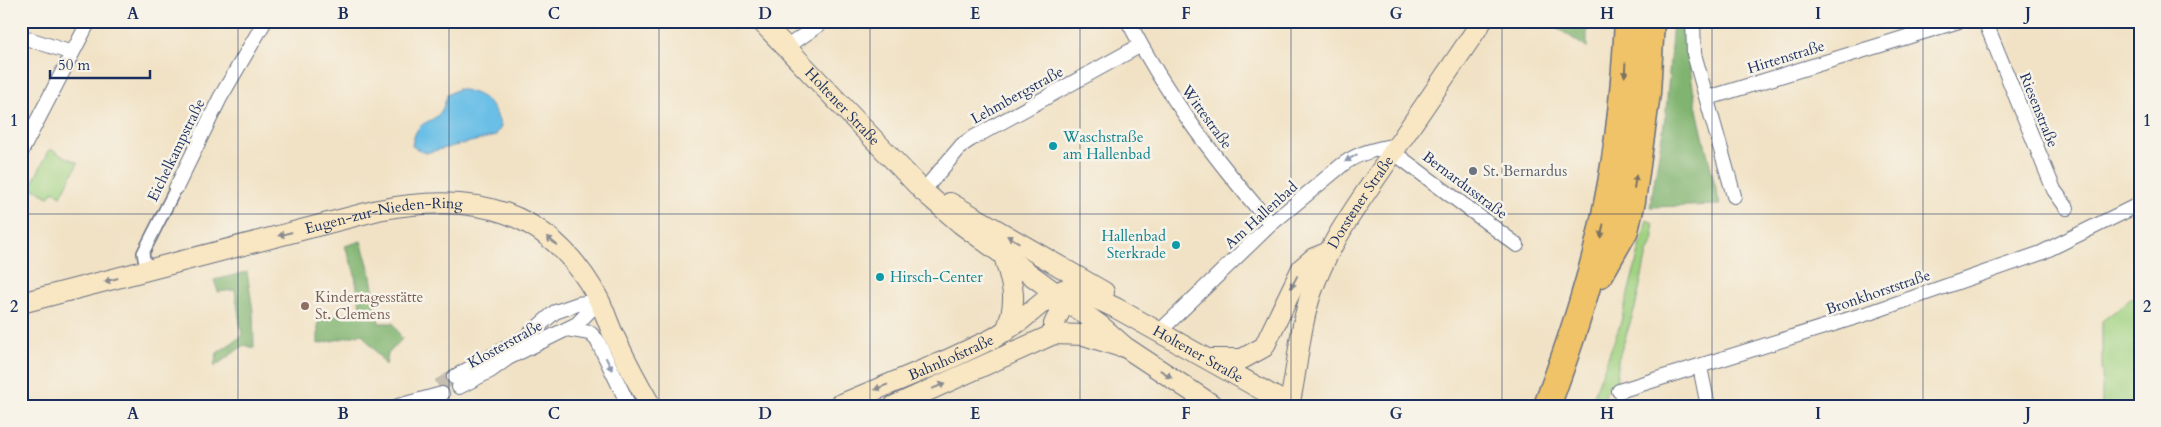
<svg xmlns="http://www.w3.org/2000/svg" width="2161" height="427" font-family="Cardo,serif">
  <style>
    .green { fill: #a0d282; stroke: #5e8070 }
    .forest { fill: #80b470; stroke: #4e7267 }
    .water { fill: #6bbfe7; stroke: #4377a2 }
    .lines { fill: none; stroke-linecap: round; stroke-linejoin: round }
    .minor-tunnel { stroke: #c6beb0; stroke-width: 14; stroke-dasharray: 14 7; stroke-linecap: butt }
    .pedestrian-casing { stroke: #666e82; stroke-width: 14 }
    .minor-casing { stroke: #666e82; stroke-width: 16 }
    .secondary-casing { stroke: #666e82; stroke-width: 22 }
    .motorway-casing { stroke: #666e82; stroke-width: 29 }
    .pedestrian { stroke: #fff; stroke-width: 11 }
    .minor { stroke: #fff; stroke-width: 14 }
    .secondary { stroke: #f9e7c3; stroke-width: 20 }
    .motorway { stroke: #f1c369; stroke-width: 26 }
    .oneway { fill: #7b7263 }
    .oneway2 { fill: #8d97ae }
    .oneway3 { fill: #8a8b90 }
    .grid { fill: none; stroke: #1b2f5e; stroke-width: 1; stroke-opacity: 0.55 }
    .culture-dot { fill: #0f9aa8; stroke: #f7f3e8; stroke-width: 2 }
    .worship-dot { fill: #6b7280; stroke: #f7f3e8; stroke-width: 2 }
    .education-dot { fill: #8d6e63; stroke: #f7f3e8; stroke-width: 2 }
    .labels { text-anchor: middle; dominant-baseline: central; stroke-width: 5; stroke-linejoin: round; paint-order: stroke }
    .street-label { font-size: 15px; fill: #1b2f5e; stroke: #f7f3e8 }
    .culture-label { font-size: 15px; fill: #0d838f; stroke: #f7f3e8; text-anchor: start }
    .worship-label { font-size: 15px; fill: #5b616d; stroke: #f7f3e8; text-anchor: start }
    .education-label { font-size: 15px; fill: #785e54; stroke: #f7f3e8; text-anchor: start }
    .neatline { fill: none; stroke: #1b2f5e; stroke-width: 2 }
    .grid-label { font-size: 16px; text-anchor: middle; font-weight: bold; fill: #1b2f5e }
  </style>
  <rect width="100%" height="100%" fill="#f7f3e8"/>
  <filter id="ink" filterUnits="userSpaceOnUse"><feTurbulence type="fractalNoise" baseFrequency=".02" numOctaves="2"/><feDisplacementMap in="SourceGraphic" scale="10" xChannelSelector="R" yChannelSelector="G"/><feConvolveMatrix kernelMatrix="1 2 1 2 8 2 1 2 1" color-interpolation-filters="sRGB"/></filter>
  <filter id="wash" filterUnits="userSpaceOnUse"><feTurbulence type="fractalNoise" baseFrequency=".0096" numOctaves="4" result="noise"/><feDisplacementMap in="SourceGraphic" scale="20" xChannelSelector="R" yChannelSelector="G"/><feGaussianBlur stdDeviation="1.12" result="paint"/><feColorMatrix in="noise" values="0 0 0 0 0 0 0 0 0 0 0 0 0 0 0 0 0 1.4 0 .05"/><feComposite in="paint" operator="in"/></filter>
  <g filter="url(#wash)">
    <rect width="100%" height="100%" fill="#f1e2c5"/>
    <path class="green" d="M50,149L78,163L61,196L53,191L49,197L30,187Z
      M1647,220L1653,223L1654,238L1647,253L1635,308L1618,360L1617,382L1606,391L1605,406H1590L1620,325Z
      M2140,292V406H2102V321Z"/>
    <path class="forest" d="M1556,21H1587V48L1553,25Z
      M1673,21H1688C1686,83 1706,145 1720,205L1650,207L1666,112Z
      M361,241L370,271L379,323H393L402,339L388,354L386,365L362,334L318,344V320L361,310L354,271L345,246Z
      M247,272L253,311L254,348L244,345L214,367L217,353L242,336L235,290L218,292L214,280Z"/>
    <path class="water" d="M458,89C483,93 494,102 501,127L495,136L425,153L412,146C417,116 431,127 442,110C444,106 446,100 447,95Z"/>
  </g>
  <g filter="url(#ink)">
    <g class="lines">
      <path class="minor-tunnel" d="M438,386L454,377"/>
      <g class="pedestrian-casing">
        <path id="pedestrian" d="M146,270L143,253L176,188"/>
      </g>
      <g class="minor-casing">
        <path id="minor" d="M1128,21C1168,98 1215,159 1271,224
          M1693,21L1694,54L1734,196
          M1985,21L2054,190L2067,208
          M21,40L29,39L72,53
          M787,47L824,21
          M1708,98L1959,21
          M21,152L89,21
          M1393,152L1517,245
          M176,188L220,98L265,21
          M923,191L962,145L971,139L1141,45
          M567,329L590,333L597,340L629,406
          M1159,332L1271,224L1342,165C1359,152 1377,149 1398,145
          M1700,367L1708,406
          M454,377L526,337L555,312L578,304L599,301
          M459,387L490,371L508,358L577,324L599,301
          M1619,391L1872,312L2041,253L2140,204
          M398,406L442,394"/>
      </g>
      <g class="secondary-casing">
        <g id="secondary">
          <path id="s1" d="M761,21L923,191L961,224L1101,326L1125,347L1214,406"/>
          <path d="M950,203L1104,292"/>
          <path d="M1004,256C1013,286 1018,301 1006,331"/>
          <path id="s2" d="M21,303L378,210C474,191 550,208 599,300C605,312 609,326 615,338C626,361 638,384 651,406"/>
          <path d="M1054,334V324L1065,301"/>
          <path d="M1210,359H1242L1264,347L1302,268L1314,258L1329,252"/>
          <path id="s3" d="M837,406L947,360L994,338L1020,321L1048,298L1063,290L1088,295L1116,308L1291,406"/>
          <path d="M894,406L1054,334L1084,335L1118,346"/>
          <path id="s4" d="M1289,406C1298,367 1299,328 1312,291C1328,245 1357,205 1384,166C1416,117 1450,70 1482,21"/>
        </g>
      </g>
      <g class="motorway-casing">
        <path id="motorway" d="M1600,274L1625,230L1632,201L1647,93L1651,21
          M1547,406C1572,338 1595,270 1608,199C1620,140 1625,81 1628,21"/>
      </g>
      <use href="#pedestrian" class="pedestrian"/>
      <use href="#minor" class="minor"/>
      <use href="#secondary" class="secondary"/>
      <use href="#motorway" class="motorway"/>
    </g>
    <defs><path id="oneway-solid" d="M-6-.8H1V-3.2L6.5 0L1 3.2V.8H-6Z" transform="scale(1.25)"/></defs>
    <g class="oneway">
      <use href="#oneway-solid" transform="translate(1625 70) rotate(93)"/>
      <use href="#oneway-solid" transform="translate(1635 182) rotate(-81)"/>
      <use href="#oneway-solid" transform="translate(1602 231) rotate(102)"/>
    </g>
    <g class="oneway2">
      <use href="#oneway-solid" transform="translate(1351 158) rotate(149)"/>
      <use href="#oneway-solid" transform="translate(609 364) rotate(64)"/>
    </g>
    <g class="oneway3">
      <use href="#oneway-solid" transform="translate(285 234) rotate(165)"/>
      <use href="#oneway-solid" transform="translate(1013 239) rotate(-150)"/>
      <use href="#oneway-solid" transform="translate(552 241) rotate(-140)"/>
      <use href="#oneway-solid" transform="translate(111 280) rotate(165)"/>
      <use href="#oneway-solid" transform="translate(1294 282) rotate(118)"/>
      <use href="#oneway-solid" transform="translate(1166 374) rotate(33)"/>
      <use href="#oneway-solid" transform="translate(939 386) rotate(-23)"/>
      <use href="#oneway-solid" transform="translate(881 387) rotate(159)"/>
    </g>
  </g>
  <path class="grid" d="M238,21V406M449,21V406M659,21V406M870,21V406M1080,21V406M1291,21V406M1502,21V406M1712,21V406M1923,21V406M21,214H2140"/>
  <g class="culture-dot">
    <circle cx="1053" cy="146" r="5"/>
    <circle cx="1176" cy="245" r="5"/>
    <circle cx="880" cy="277" r="5"/>
  </g>
  <circle class="worship-dot" cx="1473" cy="171" r="5"/>
  <circle class="education-dot" cx="305" cy="306" r="5"/>
  <g class="labels">
    <g class="street-label">
      <text transform="translate(1786 57) rotate(-17)">Hirtenstraße</text>
      <text transform="translate(1017 95) rotate(-29)">Lehmbergstraße</text>
      <text stroke="none"><textPath href="#s1" startOffset="118">Holtener Straße</textPath></text>
      <text transform="translate(2039 110) rotate(68)">Riesenstraße</text>
      <text transform="translate(1207 117) rotate(54)">Wittestraße</text>
      <text transform="translate(176 150) rotate(-64)">Eichelkampstraße</text>
      <text transform="translate(1465 185) rotate(37)">Bernardusstraße</text>
      <text stroke="none"><textPath href="#s4" startOffset="219">Dorstener Straße</textPath></text>
      <text transform="translate(1261 215) rotate(-42)">Am Hallenbad</text>
      <text stroke="none"><textPath href="#s2" startOffset="374">Eugen-zur-Nieden-Ring</textPath></text>
      <text transform="translate(1878 292) rotate(-19)">Bronkhorststraße</text>
      <text transform="translate(505 344) rotate(-29)">Klosterstraße</text>
      <text stroke="none"><textPath href="#s3" startOffset="406">Holtener Straße</textPath></text>
      <text stroke="none"><textPath href="#s3" startOffset="124">Bahnhofstraße</textPath></text>
    </g>
    <g class="culture-label">
      <text x="1063" y="137">Waschstraße<tspan x="1063" dy="17">am Hallenbad</tspan></text>
      <text x="1166" y="236" text-anchor="end">Hallenbad<tspan x="1166" dy="17">Sterkrade</tspan></text>
      <text x="890" y="277">Hirsch-Center</text>
    </g>
    <g class="worship-label">
      <text x="1483" y="171">St. Bernardus</text>
    </g>
    <g class="education-label">
      <text x="315" y="297">Kindertagesstätte<tspan x="315" dy="17">St. Clemens</tspan></text>
    </g>
  </g>
  <rect width="2161" height="427" fill="none" stroke="#f7f3e8" stroke-width="55"/>
  <path d="M50 70v8h100v-8" fill="none" stroke="#1b2f5e" stroke-width="2.5"/>
  <text x="58" y="70" font-size="15" fill="#1b2f5e" stroke="#f7f3e8" stroke-width="4" paint-order="stroke">50 m</text>
  <rect x="28" y="28" width="2106" height="372" class="neatline"/>
  <g class="grid-label">
    <text x="133" y="19">A</text>
    <text x="343" y="19">B</text>
    <text x="554" y="19">C</text>
    <text x="765" y="19">D</text>
    <text x="975" y="19">E</text>
    <text x="1186" y="19">F</text>
    <text x="1396" y="19">G</text>
    <text x="1607" y="19">H</text>
    <text x="1818" y="19">I</text>
    <text x="2028" y="19">J</text>
    <text x="14" y="126">1</text>
    <text x="2147" y="126">1</text>
    <text x="14" y="312">2</text>
    <text x="2147" y="312">2</text>
    <text x="133" y="419">A</text>
    <text x="343" y="419">B</text>
    <text x="554" y="419">C</text>
    <text x="765" y="419">D</text>
    <text x="975" y="419">E</text>
    <text x="1186" y="419">F</text>
    <text x="1396" y="419">G</text>
    <text x="1607" y="419">H</text>
    <text x="1818" y="419">I</text>
    <text x="2028" y="419">J</text>
  </g>
</svg>
